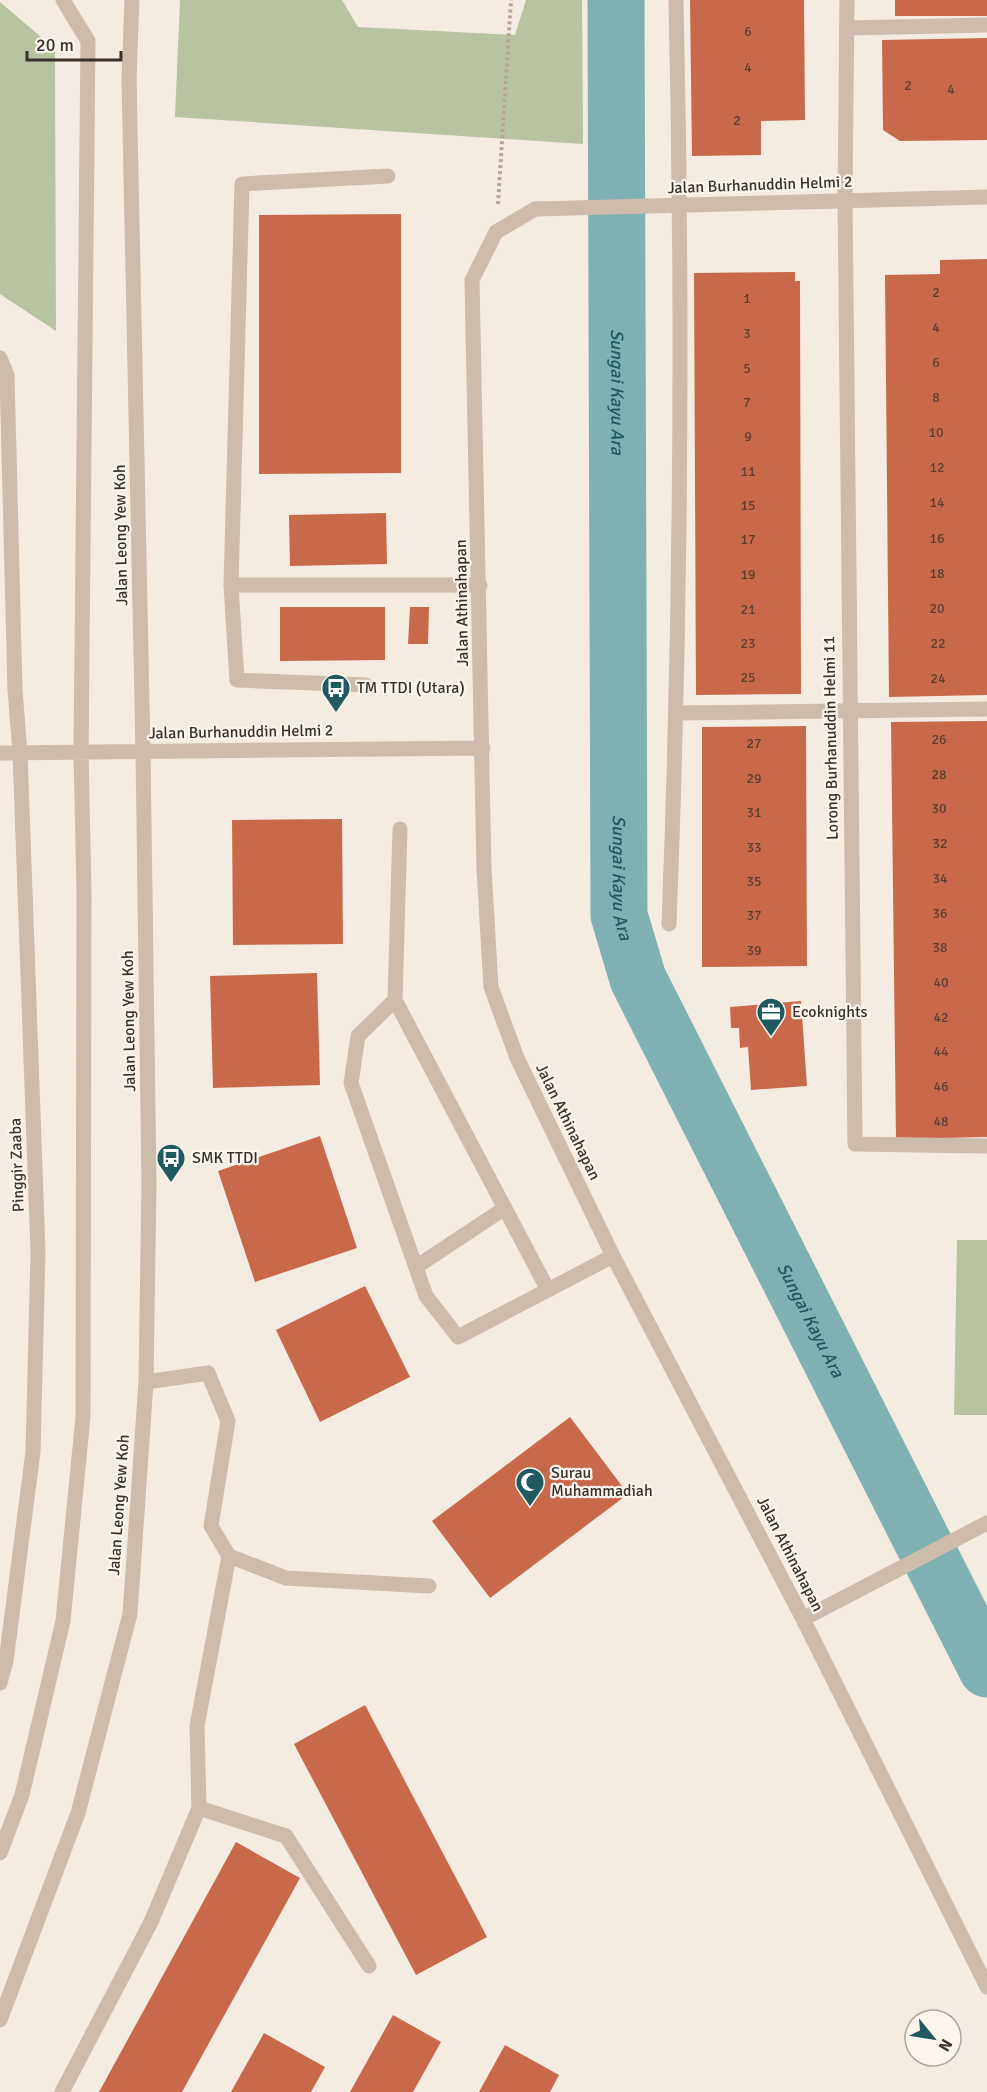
<svg xmlns="http://www.w3.org/2000/svg" width="987" height="2092" font-family="Signika,sans-serif">
  <style>
    .green { fill: #b8c4a0 }
    .lines { fill: none; stroke-linecap: round; stroke-linejoin: round }
    .river { stroke: #7fb0b2; stroke-width: 57 }
    .building { fill: #c8694b }
    .path { stroke: #b9a596; stroke-width: 4; stroke-dasharray: 3 3; stroke-linecap: butt }
    .minor { stroke: #cdbbac; stroke-width: 15 }
    .labels { text-anchor: middle; dominant-baseline: central; stroke-width: 4.5; stroke-linejoin: round; paint-order: stroke }
    .number-label { font-size: 14px; fill: #5e3e33 }
    .street-label { font-size: 16px; fill: #3b302b; stroke: #fbf5ee }
    .poi-label { font-size: 16px; fill: #3b302b; stroke: #fbf5ee; text-anchor: start }
    .water-label { font-size: 18px; font-style: italic; fill: #1f5a5e; stroke: #fbf5ee }
  </style>
  <rect width="100%" height="100%" fill="#f4ebe1"/>
  <path class="green" d="M180,0H342L358,27L515,35L526,0H582L583,144L175,117Z
    M0,2L55,49L56,331L0,294Z
    M957,1240H987V1415H954Z"/>
  <g class="lines">
    <path class="river" id="s1" d="M616,0L619,915L638,979L987,1669"/>
  </g>
  <path class="building" d="M690,0H804L805,120L761,121V155L692,156Z
    M895,0H987V16H895Z
    M987,38V140L900,141L883,130L882,40Z
    M401,214V473L259,474V215Z
    M987,259V695L889,697L885,275L940,274V260Z
    M795,272V281H800L801,694L696,695L694,273Z
    M386,513L387,564L290,566L289,515Z
    M280,607H385V660L280,661Z
    M410,607H429L428,644H408Z
    M987,721V1137L896,1139L891,722Z
    M806,726L807,966L702,967V727Z
    M342,819L343,944L233,945L232,820Z
    M317,973L320,1085L213,1088L210,976Z
    M801,1001L807,1086L751,1090L748,1047L740,1048L739,1028H731L730,1007Z
    M320,1136L357,1248L255,1282L218,1171Z
    M365,1286L410,1377L320,1422L276,1330Z
    M570,1417L628,1494L490,1598L432,1521Z
    M365,1705L487,1937L416,1975L294,1744Z
    M236,1842L300,1878L182,2092H99Z
    M393,2015L441,2042L413,2092H350Z
    M264,2033L325,2067L311,2092H231Z
    M505,2045L559,2075L550,2092H479Z"/>
  <g class="lines">
    <path class="path" d="M498,204L511,0"/>
    <path class="minor" d="M847,0L845,199L855,1144L987,1146
      M847,28L987,25
      M987,197L535,209L496,232L472,280L484,869L491,987L517,1058L613,1256L803,1619L987,1987
      M0,358L7,375L15,690L20,753L38,1252L33,1452L6,1661L0,1683
      M231,585H480
      M366,685L237,680L231,585L242,184L388,176
      M677,713L987,709
      M0,753L483,748
      M400,829L395,1000L358,1036L351,1083L426,1296L458,1337L613,1256
      M669,924C681,616 683,308 676,0
      M395,1000L548,1290
      M416,1267L505,1208
      M146,1382L208,1373L228,1421L211,1526L229,1556L197,1726L199,1808L286,1836L369,1966
      M229,1556L286,1578L429,1586
      M803,1619L987,1523
      M0,1853L22,1795L63,1621L83,1417L84,893L81,752L88,41L63,0
      M0,2020L78,1813L130,1614L146,1382L149,1184L143,751L129,79L132,0
      M62,2092L151,1922L199,1808"/>
  </g>
  <defs>
    <g id="bus-pin" transform="scale(1.5)"><path d="M0 17L-7.5 6A9.5 9.5 0 1 1 7.5 6Z" fill="#1f5a5e" stroke="#fbf5ee"/><path d="M-5-6H5V4H4V6H2V4H-2V6H-4V4H-5ZM-3.5-4V0h7V-4ZM-3.5 1.2v1.5H-2V1.2ZM2 1.2v1.5H3.5V1.2Z" fill="#fff"/></g>
    <g id="office-pin" transform="scale(1.5)"><path d="M0 17L-7.5 6A9.5 9.5 0 1 1 7.5 6Z" fill="#1f5a5e" stroke="#fbf5ee"/><path d="M-6-3h4V-5.5h4V-3h4V5H-6ZM-1-4.5V-3h2v-1.5ZM-6 0V1H6V0Z" fill="#fff"/></g>
    <g id="mosque-pin" transform="scale(1.5)"><path d="M0 17L-7.5 6A9.5 9.5 0 1 1 7.5 6Z" fill="#1f5a5e" stroke="#fbf5ee"/><path d="M3.5-4.9A6 6 0 1 0 3.5 4.9A5 5 0 1 1 3.5-4.9Z" fill="#fff"/></g>
  </defs>
  <g fill-rule="evenodd">
    <use href="#bus-pin" x="336" y="688"/>
    <use href="#office-pin" x="771" y="1012"/>
    <use href="#bus-pin" x="171" y="1158"/>
    <use href="#mosque-pin" x="530" y="1482"/>
  </g>
  <g class="labels">
    <g class="number-label">
      <text x="748" y="31">6</text>
      <text x="748" y="67">4</text>
      <text x="908" y="85">2</text>
      <text x="951" y="89">4</text>
      <text x="737" y="120">2</text>
      <text x="936" y="292">2</text>
      <text x="747" y="298">1</text>
      <text x="936" y="327">4</text>
      <text x="747" y="333">3</text>
      <text x="936" y="362">6</text>
      <text x="747" y="368">5</text>
      <text x="936" y="397">8</text>
      <text x="747" y="402">7</text>
      <text x="936" y="432">10</text>
      <text x="748" y="436">9</text>
      <text x="937" y="467">12</text>
      <text x="748" y="471">11</text>
      <text x="937" y="502">14</text>
      <text x="748" y="505">15</text>
      <text x="937" y="538">16</text>
      <text x="748" y="539">17</text>
      <text x="937" y="573">18</text>
      <text x="748" y="574">19</text>
      <text x="937" y="608">20</text>
      <text x="748" y="609">21</text>
      <text x="748" y="643">23</text>
      <text x="938" y="643">22</text>
      <text x="748" y="677">25</text>
      <text x="938" y="678">24</text>
      <text x="939" y="739">26</text>
      <text x="754" y="743">27</text>
      <text x="939" y="774">28</text>
      <text x="754" y="778">29</text>
      <text x="939" y="808">30</text>
      <text x="754" y="812">31</text>
      <text x="940" y="843">32</text>
      <text x="754" y="847">33</text>
      <text x="940" y="878">34</text>
      <text x="754" y="881">35</text>
      <text x="940" y="913">36</text>
      <text x="754" y="915">37</text>
      <text x="940" y="947">38</text>
      <text x="754" y="950">39</text>
      <text x="941" y="982">40</text>
      <text x="941" y="1017">42</text>
      <text x="941" y="1051">44</text>
      <text x="941" y="1086">46</text>
      <text x="941" y="1121">48</text>
    </g>
    <g class="street-label">
      <text transform="translate(760 185) rotate(-2)">Jalan Burhanuddin Helmi 2</text>
      <text transform="translate(121 535) rotate(-91)">Jalan Leong Yew Koh</text>
      <text transform="translate(462 603) rotate(-91)">Jalan Athinahapan</text>
      <text transform="translate(241 732) rotate(-1)">Jalan Burhanuddin Helmi 2</text>
      <text transform="translate(831 738) rotate(-91)">Lorong Burhanuddin Helmi 11</text>
      <text transform="translate(129 1021) rotate(-91)">Jalan Leong Yew Koh</text>
      <text transform="translate(568 1122) rotate(64)">Jalan Athinahapan</text>
      <text transform="translate(17 1165) rotate(-92)">Pinggir Zaaba</text>
      <text transform="translate(119 1505) rotate(-86)">Jalan Leong Yew Koh</text>
      <text transform="translate(790 1554) rotate(63)">Jalan Athinahapan</text>
    </g>
    <g class="poi-label">
      <text x="357" y="688">TM TTDI (Utara)</text>
      <text x="792" y="1012">Ecoknights</text>
      <text x="192" y="1158">SMK TTDI</text>
      <text x="551" y="1473">Surau<tspan x="551" dy="18">Muhammadiah</tspan></text>
    </g>
    <g class="water-label">
      <text stroke="none"><textPath href="#s1" startOffset="392">Sungai Kayu Ara</textPath></text>
      <text stroke="none"><textPath href="#s1" startOffset="878">Sungai Kayu Ara</textPath></text>
      <text stroke="none"><textPath href="#s1" startOffset="1364">Sungai Kayu Ara</textPath></text>
    </g>
  </g>
  <g transform="translate(933 2038) rotate(120)"><circle r="28" fill="#fbf5ee" stroke="#aea6a0" stroke-width="1.5"/>
  <path d="M0-4.5L10 22L0 15L-10 22Z" fill="#1f5a5e"/>
  <text y="-9" font-size="16" font-weight="bold" text-anchor="middle" fill="#3b302b">N</text>
  </g>
  <path d="M27 51v9h94v-9" fill="none" stroke="#3b302b" stroke-width="3"/>
  <text x="36" y="51" font-size="18" fill="#3b302b" stroke="#fbf5ee" stroke-width="4.5" paint-order="stroke">20 m</text>
</svg>
